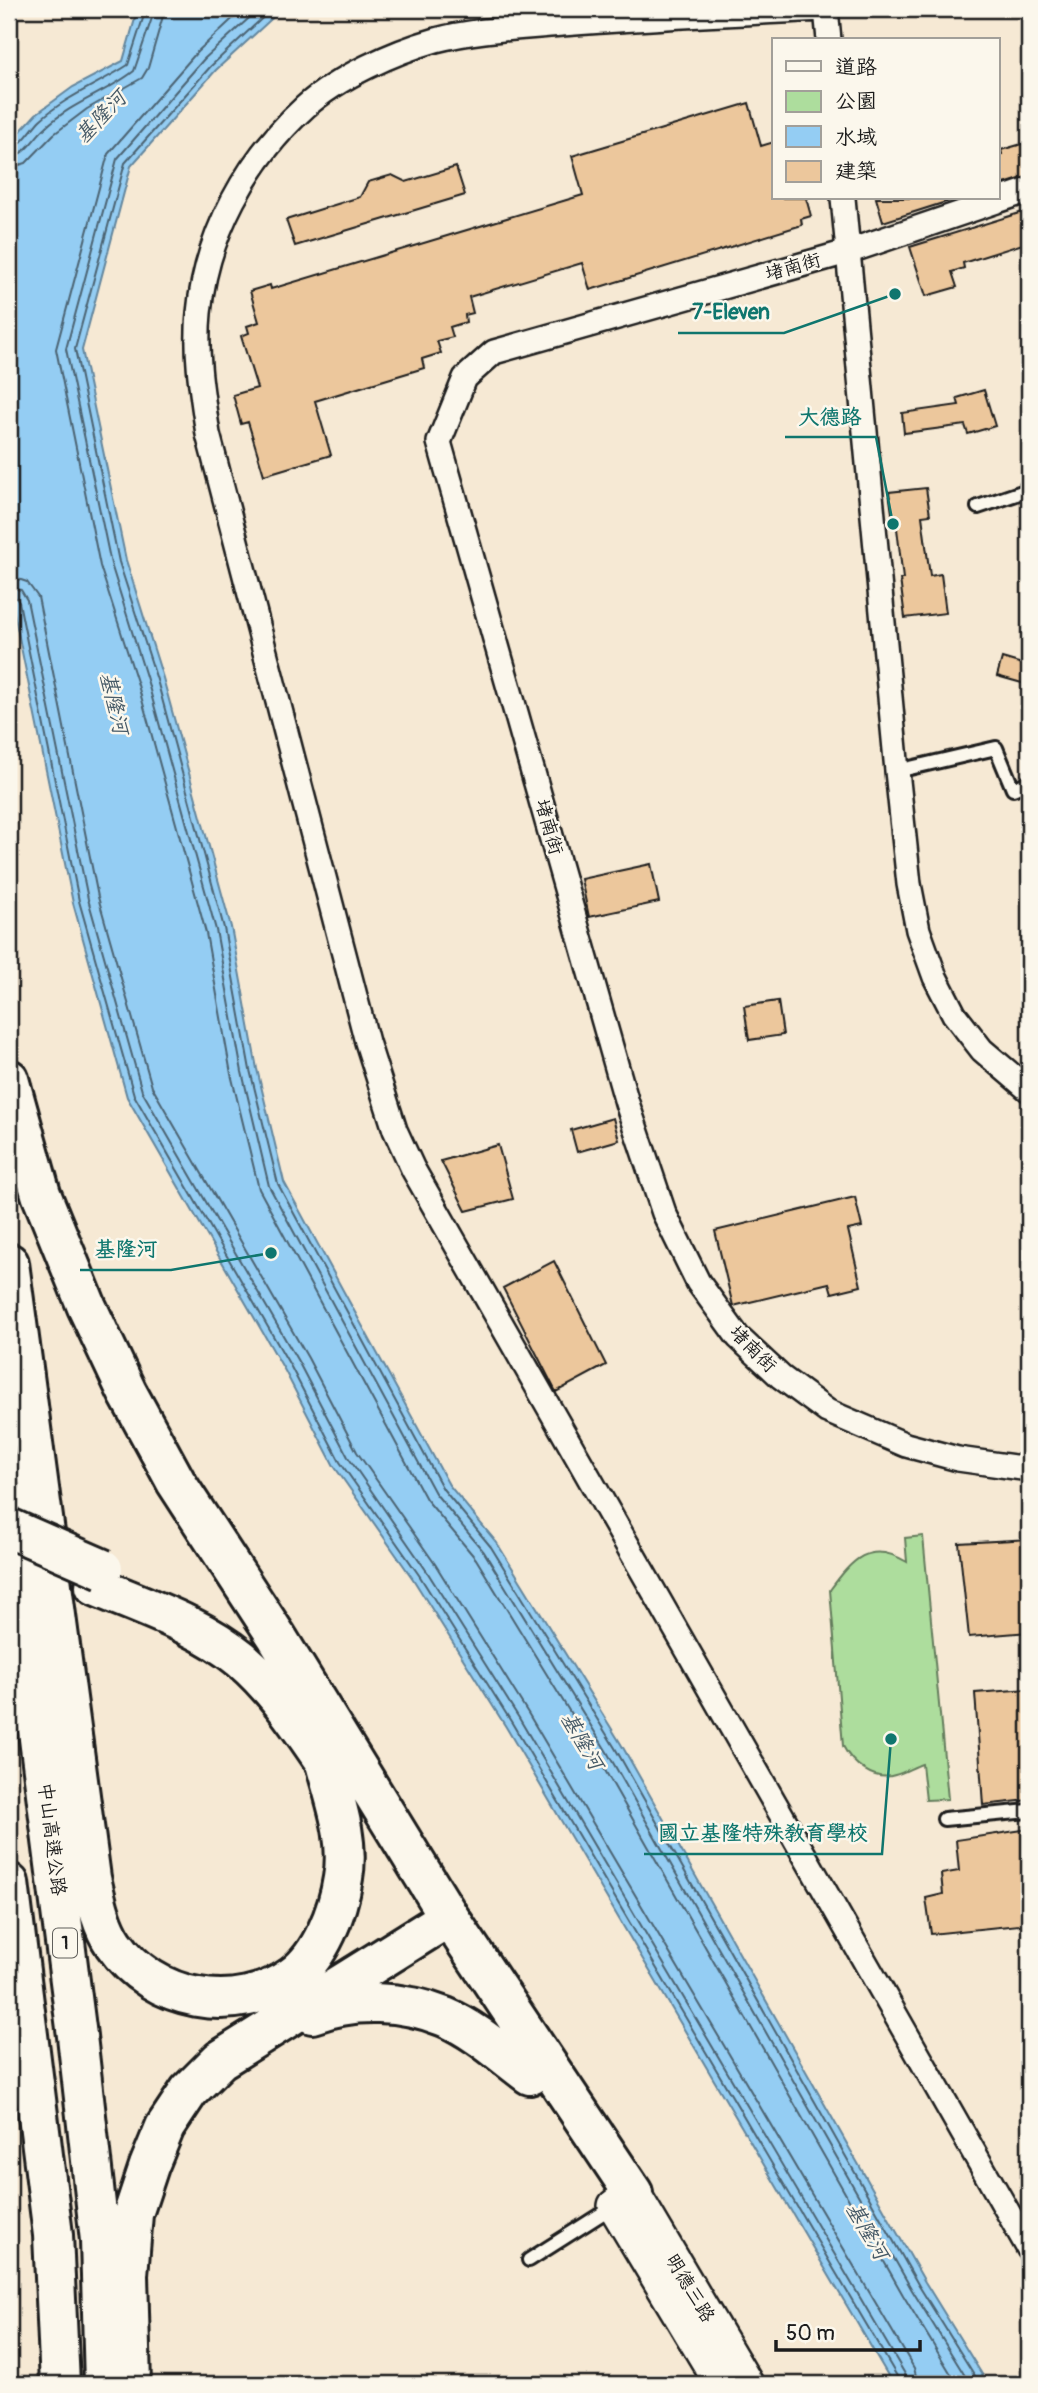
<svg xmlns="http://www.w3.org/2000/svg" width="1038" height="2393" font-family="Pangolin,'LXGW WenKai TC',sans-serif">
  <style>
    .green { fill: #addd9d; stroke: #647c5c; stroke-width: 2 }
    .water { fill: #94cdf3; stroke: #64869d; stroke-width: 2 }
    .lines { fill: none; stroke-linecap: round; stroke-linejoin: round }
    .shore { stroke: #4c6372; stroke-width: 2 }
    .building { fill: #ecc79c; stroke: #1c1c1c; stroke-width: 2 }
    .lane-casing { stroke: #1c1c1c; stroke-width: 18 }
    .street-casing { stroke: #1c1c1c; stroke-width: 28 }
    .secondary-casing { stroke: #1c1c1c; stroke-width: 38 }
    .highway-casing { stroke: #1c1c1c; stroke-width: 44 }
    .lane { stroke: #fbf7ec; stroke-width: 12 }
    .street { stroke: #fbf7ec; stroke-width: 23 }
    .secondary { stroke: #fbf7ec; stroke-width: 33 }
    .highway { stroke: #fbf7ec; stroke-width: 38 }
    .highway-bridge-casing { stroke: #1c1c1c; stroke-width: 44; stroke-linecap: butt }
    .highway-bridge { stroke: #fbf7ec; stroke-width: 38 }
    .labels { text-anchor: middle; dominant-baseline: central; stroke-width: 5; stroke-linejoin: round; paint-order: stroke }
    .shield { fill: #fbf7ec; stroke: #5f5e5a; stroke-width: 2 }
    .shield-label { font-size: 18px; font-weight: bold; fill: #1c1c1c }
    .street-label { font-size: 19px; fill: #1c1c1c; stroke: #fbf7ec }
    .water-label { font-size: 21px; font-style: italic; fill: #465a67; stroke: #fbf7ec }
    .leader { fill: none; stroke: #0f766e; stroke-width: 2.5 }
    .callout-dot { fill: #0f766e; stroke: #fbf7ec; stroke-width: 2.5 }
    .callout-label { font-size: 21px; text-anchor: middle; font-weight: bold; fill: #0f766e; stroke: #fbf7ec; stroke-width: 5; stroke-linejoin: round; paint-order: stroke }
  </style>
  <rect width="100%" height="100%" fill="#f6e9d4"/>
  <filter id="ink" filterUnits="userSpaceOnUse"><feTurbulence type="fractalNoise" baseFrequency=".0143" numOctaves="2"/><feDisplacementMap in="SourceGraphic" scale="14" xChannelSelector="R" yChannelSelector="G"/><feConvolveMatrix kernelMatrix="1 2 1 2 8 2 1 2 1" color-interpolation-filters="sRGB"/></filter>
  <g filter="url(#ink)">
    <path class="green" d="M923,1536L948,1799L926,1800L922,1764C913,1767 904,1773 895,1775C874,1782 852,1764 843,1746L830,1590C852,1560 869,1539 907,1562L905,1538Z"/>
    <path class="water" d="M159,9H282L216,70L131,166L82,350L126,560L163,678L231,927L257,1069L284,1182L449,1485L497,1543L621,1744L925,2282L988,2384H893L506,1727L413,1579L334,1466L285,1371L127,1097L73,903L9,588V144L36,114L73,87L123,61L137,12Z"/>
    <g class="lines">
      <path class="shore" d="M243,9L197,52L108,154L56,349L100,566L138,685L206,933L231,1074L259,1189L426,1499L476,1559L598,1758L903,2295L957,2384
        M259,9L204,59L117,159L66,349L111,564L148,683L216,930L242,1072L269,1186L435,1493L484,1552L607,1752L912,2290L970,2384
        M272,9L211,66L125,163L75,349L119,562L157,680L224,928L250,1070L278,1184L443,1489L491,1547L615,1748L919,2286L980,2384
        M9,148C22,147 31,129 40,120C66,96 99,84 128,65L146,9
        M9,157C26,156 34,137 46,127C72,102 108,92 134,71L155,9
        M9,168L26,163L54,134L87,109L142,78L148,68L165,9
        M9,576L27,582L38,597L98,897L152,1087L308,1358L357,1452L435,1564L528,1713L914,2368L918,2384
        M9,587L21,590L27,600L88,899L142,1091L299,1363L348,1457L426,1570L519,1718L905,2374L908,2384
        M9,596L15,597L19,602L79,901L134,1095L291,1367L340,1462L419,1575L512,1723L898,2378L899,2384"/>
    </g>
    <path class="building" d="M749,103L761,146L774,142V198H806L811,216L801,219L802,225L590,290L582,263L469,297L473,313L465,315L466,322L450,327L453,337L437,341L441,353L422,359L424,368L315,401L331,455L264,475L248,422L241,424L233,395L257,388L241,336L249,333L247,326L259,322L250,291L270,285L271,289L583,195L572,156Z
      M1029,142V176L998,186V155L1002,154L1001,150Z
      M456,167L465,195L295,246L286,220L360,197L368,182L392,175L406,182Z
      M876,198H948L949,201L883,222Z
      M1029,210V242L963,263L964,268L952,272L957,287L926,296L910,247Z
      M984,390L995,426L968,434L965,425L904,433L902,413L959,405L957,398Z
      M926,488L930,515L922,516L930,576L941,574L946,613L905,618L900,579H903L896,520H893L889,492Z
      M1002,658L1029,666V685L997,676Z
      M651,864L659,902L589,917L581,879Z
      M778,1001L783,1035L749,1040L744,1006Z
      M613,1118L619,1140L577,1152L571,1130Z
      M498,1145L513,1199L466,1211L441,1161Z
      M855,1197L862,1227L848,1230L861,1286L832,1293L829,1283L733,1306L715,1231Z
      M554,1261L606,1365L556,1392L503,1288Z
      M1029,1539V1632L969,1637L959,1543Z
      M1029,1689V1800L983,1805L975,1693Z
      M1029,1829V1924L931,1934L926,1898L943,1894L941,1874L959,1871L956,1840Z"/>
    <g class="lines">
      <g class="lane-casing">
        <path id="lane" d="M978,507L1025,491L1029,482
          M897,771L996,748L1013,789L1029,782
          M944,1819L1029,1811
          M529,2260L614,2206"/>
      </g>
      <g class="street-casing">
        <path id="street" d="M826,9C738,13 650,17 562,24C520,28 477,29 436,40C394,52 338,77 305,107C247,160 206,235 199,313C195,354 202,394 208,434L367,1042L395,1130L413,1169L1029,2249
          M826,9L829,40
          M1029,190L847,252L494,352L465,378L439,442L627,1103L664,1213L698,1282L738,1337L781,1377L827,1411L906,1445L958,1459L1029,1469
          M843,198L897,771L909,884L918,930L935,977L954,1014L982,1050L1029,1090"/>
      </g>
      <g class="secondary-casing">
        <path id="secondary" d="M722,2384L615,2206L633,2193L746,2384"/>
      </g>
      <g class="highway-casing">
        <path id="highway" d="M9,1079L41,1194L87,1307L127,1392L176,1482L277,1637L449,1917L633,2193
          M9,1263L91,1878C96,1900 101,1925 114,1944C153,2001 236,2017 293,1976C321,1956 338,1911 343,1878C350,1840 335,1800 325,1763
          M9,1504L77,2036L100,2240L104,2384
          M95,1586C144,1607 200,1625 241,1659C275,1688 301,1727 326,1764
          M9,1883L53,2235L60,2384
          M312,2014C354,1998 403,2000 445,2017C476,2030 503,2055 530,2075
          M131,2384L128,2275L133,2214L149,2166L165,2127L189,2091L220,2060L449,1917"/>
      </g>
      <use href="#lane" class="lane"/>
      <use href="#street" class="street"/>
      <use href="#secondary" class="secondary"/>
      <use href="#highway" class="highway"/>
      <g class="highway-bridge-casing">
        <path id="highway-bridge" d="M9,1528L103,1569"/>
      </g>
      <use href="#highway-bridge" class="highway-bridge"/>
    </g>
  </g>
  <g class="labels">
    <rect class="shield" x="53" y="1928.5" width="24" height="29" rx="5"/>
    <g class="shield-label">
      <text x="65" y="1943">1</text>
    </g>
    <g class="street-label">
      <text transform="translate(793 267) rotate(-16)">堵南街</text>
      <text transform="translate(549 827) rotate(74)">堵南街</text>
      <text transform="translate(753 1349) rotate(45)">堵南街</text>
      <text transform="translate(52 1839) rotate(83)">中山高速公路</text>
      <text transform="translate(690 2288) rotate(59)">明德三路</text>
    </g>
    <g class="water-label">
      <text transform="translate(101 117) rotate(-46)">基隆河</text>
      <text transform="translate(114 703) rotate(77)">基隆河</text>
      <text transform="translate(582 1741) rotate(60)">基隆河</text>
      <text transform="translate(867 2231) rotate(60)">基隆河</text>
    </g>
  </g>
  <path class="leader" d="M895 294L784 333H678M893 524L876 437H785M271 1253L171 1270H80M891 1739L882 1854H644"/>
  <g class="callout-dot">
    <circle cx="895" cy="294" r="7"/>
    <circle cx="893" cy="524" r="7"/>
    <circle cx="271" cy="1253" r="7"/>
    <circle cx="891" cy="1739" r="7"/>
  </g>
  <g class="callout-label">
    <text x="731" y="319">7-Eleven</text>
    <text x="830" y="424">大德路</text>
    <text x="126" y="1256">基隆河</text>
    <text x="763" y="1840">國立基隆特殊教育學校</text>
  </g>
  <rect width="1038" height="2393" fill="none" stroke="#fbf7ec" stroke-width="35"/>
  <rect x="18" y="18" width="1003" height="2358" fill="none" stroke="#1c1c1c" stroke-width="2.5" filter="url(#ink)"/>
  <rect x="772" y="38" width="228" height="161" fill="#fbf7ec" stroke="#a29f99" stroke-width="2"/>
  <rect x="786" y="61" width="35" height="10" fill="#fbf7ec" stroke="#a29f99" stroke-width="2"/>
  <text x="835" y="74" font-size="21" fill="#1c1c1c">道路</text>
  <rect x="786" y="91" width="35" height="21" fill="#addd9d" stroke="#a29f99" stroke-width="2"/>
  <text x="835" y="108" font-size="21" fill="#1c1c1c">公園</text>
  <rect x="786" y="126" width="35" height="21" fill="#94cdf3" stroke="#a29f99" stroke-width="2"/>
  <text x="835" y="144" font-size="21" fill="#1c1c1c">水域</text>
  <rect x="786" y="161" width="35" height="21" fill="#ecc79c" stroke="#a29f99" stroke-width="2"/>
  <text x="835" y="178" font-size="21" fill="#1c1c1c">建築</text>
  <path d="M776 2340v10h144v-10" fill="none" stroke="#1c1c1c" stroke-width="3.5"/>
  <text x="786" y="2340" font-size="21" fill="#1c1c1c" stroke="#fbf7ec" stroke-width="5" paint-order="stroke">50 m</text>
</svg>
